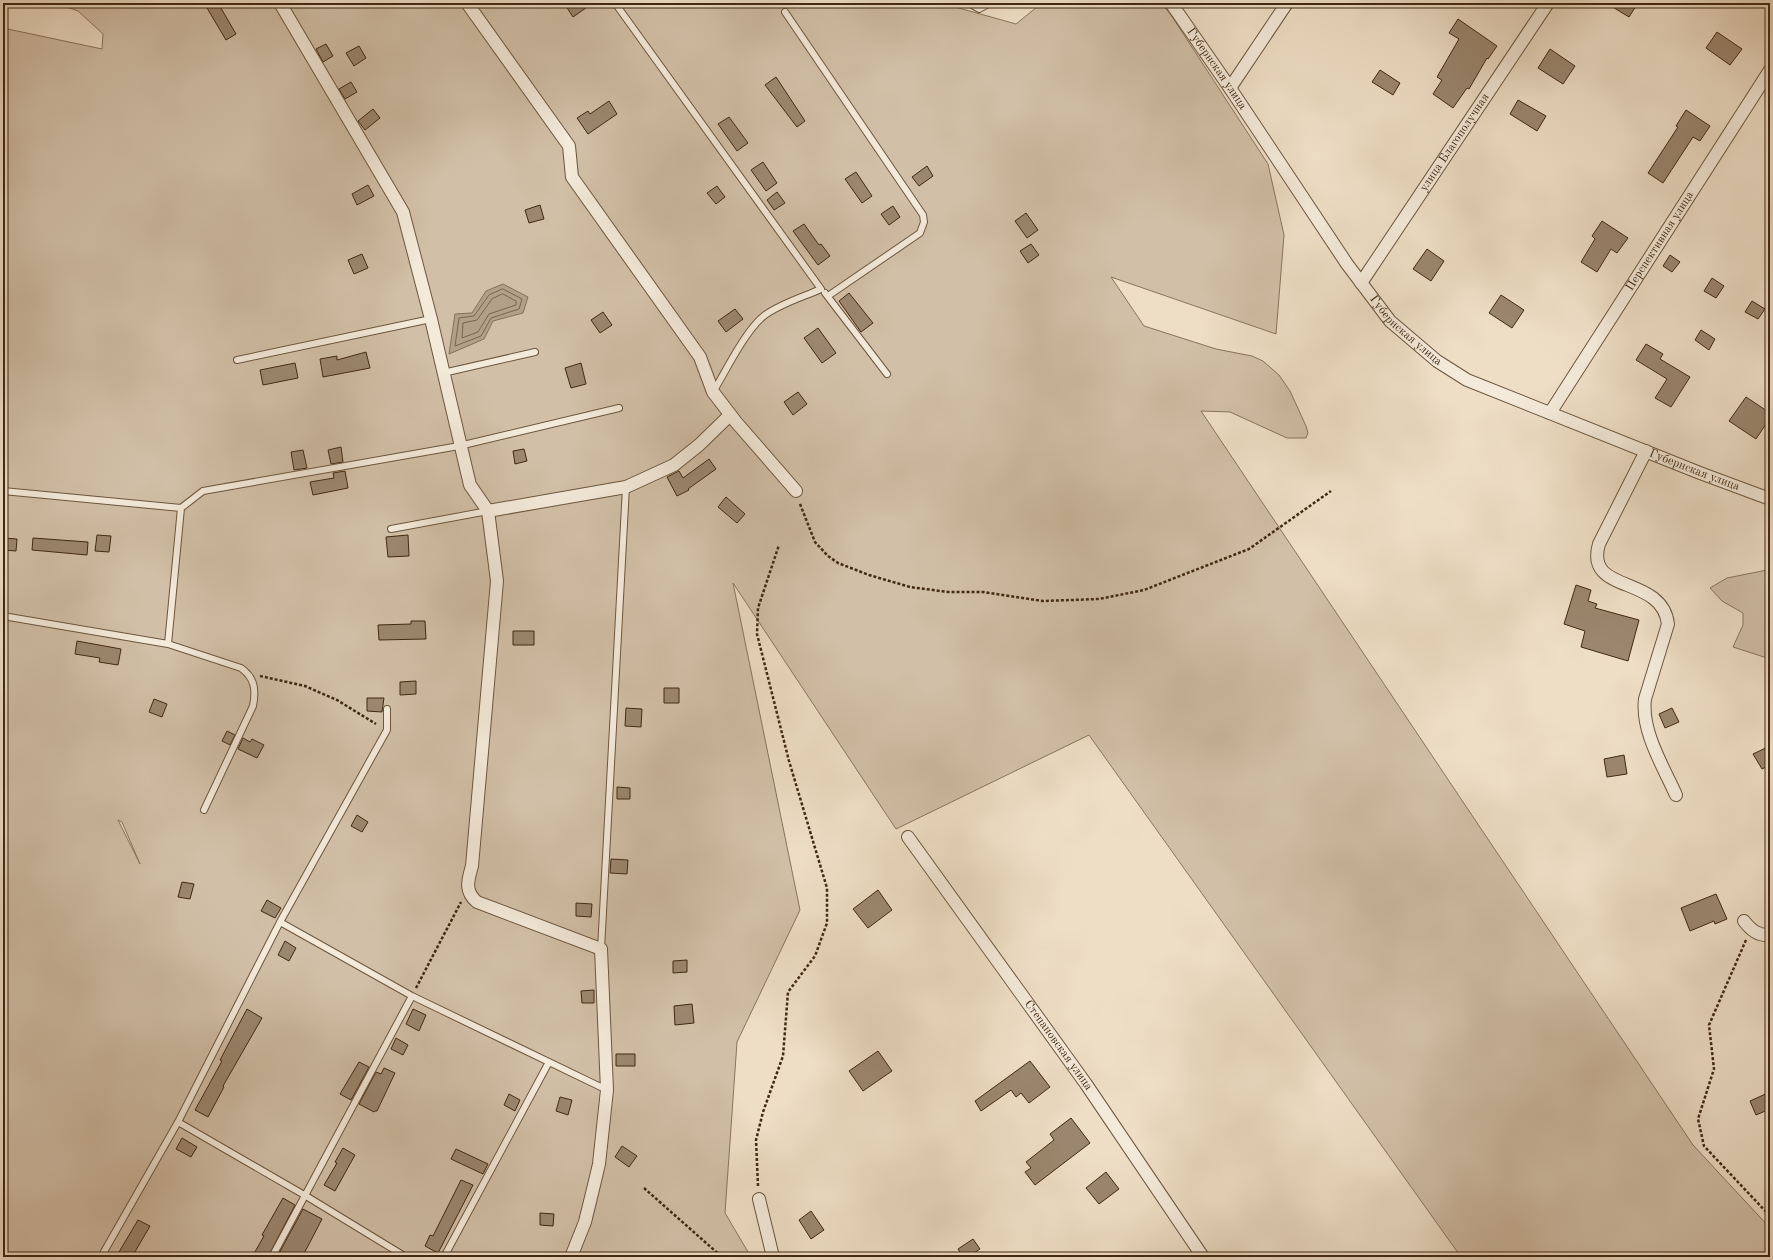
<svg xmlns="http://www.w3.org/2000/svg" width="1773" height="1260" font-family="'Old Standard TT',serif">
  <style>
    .green { fill: #d1bfa7; stroke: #89745c; fill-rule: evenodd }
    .water { fill: #b3a088; stroke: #857058 }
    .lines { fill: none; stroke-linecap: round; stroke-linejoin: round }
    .shore { stroke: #7a644c; stroke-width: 1 }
    .building { fill: #9b876f; stroke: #412811 }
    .lane-casing { stroke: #6c563e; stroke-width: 8 }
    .street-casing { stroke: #6c563e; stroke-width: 14 }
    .path { stroke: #412811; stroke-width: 2.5; stroke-dasharray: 3 2; stroke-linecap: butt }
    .lane { stroke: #f4eada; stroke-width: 6 }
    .street { stroke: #f4eada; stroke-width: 12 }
    .labels { text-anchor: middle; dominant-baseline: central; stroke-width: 3; stroke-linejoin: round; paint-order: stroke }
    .street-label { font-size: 12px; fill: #412811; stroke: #f4eada }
  </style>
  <rect width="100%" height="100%" fill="#eedec6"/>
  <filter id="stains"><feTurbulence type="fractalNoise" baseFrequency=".005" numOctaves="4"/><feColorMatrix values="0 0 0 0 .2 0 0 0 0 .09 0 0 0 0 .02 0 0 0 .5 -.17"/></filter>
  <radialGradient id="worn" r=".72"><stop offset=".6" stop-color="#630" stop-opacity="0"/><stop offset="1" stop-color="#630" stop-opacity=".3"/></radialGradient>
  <path class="green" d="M55,3H941L1016,24L1042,3H1161L1171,15L1268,164L1284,235L1276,334L1111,277L1144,326L1216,349L1252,356L1263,361L1279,375L1290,391L1306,426L1308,433L1306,438H1287L1230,412L1201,411L1693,1145L1770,1228V1257H1461L1089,735L896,829L733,583L800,910L737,1042L725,1213L751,1257H3V28L102,49L103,34L78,11ZM118,820L122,822L140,864Z
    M1767,570H1770V659L1733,647L1743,625V613L1722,601L1710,588L1727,578Z"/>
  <path class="water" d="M503,284L528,297L523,313L493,321L484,339L449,354L455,314L472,313L486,291Z"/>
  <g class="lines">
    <path class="shore" d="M503,289L522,299L519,309L491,318L481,336L455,346L459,318L474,316L489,295Z
      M503,294L516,301V305L489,314L478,332L462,338L463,323L477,320L492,299Z"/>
  </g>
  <path class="building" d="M204,3H218L236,34L226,40Z
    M564,3H593L573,17Z
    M1606,3H1638L1629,17Z
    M1458,19L1497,46L1488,59L1487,58L1469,89L1467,88L1453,108L1433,94L1442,80L1437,77L1459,39L1449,33Z
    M1717,32L1742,49L1730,65L1706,48Z
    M326,44L333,56L323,62L316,49Z
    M359,46L366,58L354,66L346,53Z
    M1550,49L1575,66L1563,84L1538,68Z
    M1380,70L1400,83L1393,95L1372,82Z
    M776,77L805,121L797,127L765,85Z
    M351,82L357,92L345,99L339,89Z
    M1518,100L1546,116L1537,131L1510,114Z
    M609,101L617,114L588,134L577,118L588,111L590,114Z
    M373,109L380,118L365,130L358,121Z
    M1686,110L1710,126L1700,141L1693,137L1663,183L1648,173L1678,127L1676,126Z
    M729,117L748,143L737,151L718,124Z
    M763,162L777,183L766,191L751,170Z
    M927,166L933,176L919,186L912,177Z
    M856,172L872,196L862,203L845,179Z
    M368,185L374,196L357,205L352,194Z
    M717,186L725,197L716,204L707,193Z
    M777,192L785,203L774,210L767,200Z
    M540,205L544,219L529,223L525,210Z
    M893,206L900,217L889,225L881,214Z
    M1026,213L1038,230L1027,238L1015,221Z
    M1602,221L1628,238L1617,253L1611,249L1597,272L1581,262L1595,239L1592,236Z
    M804,224L819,245L821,244L830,256L818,265L793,231Z
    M1031,244L1039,255L1028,263L1020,251Z
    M1427,249L1444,261L1431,281L1413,269Z
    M362,254L368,268L354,274L348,260Z
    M1670,255L1680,262L1672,272L1663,266Z
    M1712,278L1724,286L1716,298L1704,291Z
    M849,293L873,323L861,332L839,301Z
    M1501,295L1524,310L1512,328L1489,313Z
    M1752,301L1765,309L1758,319L1745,312Z
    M735,309L743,319L726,332L718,321Z
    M603,312L612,325L600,333L591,320Z
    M818,328L836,353L822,363L804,338Z
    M1701,330L1715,339L1709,350L1695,340Z
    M1646,344L1663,354L1660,359L1690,377L1671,407L1655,398L1667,379L1636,360Z
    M366,352L370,368L323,377L320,359L337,356V360Z
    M295,363L298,378L263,385L260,370Z
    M581,363L586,384L571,388L565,368Z
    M798,392L807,404L793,415L784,402Z
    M1746,397L1770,413V418L1756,439L1729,421Z
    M341,447L343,462L331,464L328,450Z
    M524,449L527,461L515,464L513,451Z
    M303,450L307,468L294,470L291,452Z
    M709,459L716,469L688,489L689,490L677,496L667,477L679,471L683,478Z
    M345,471L348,488L313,495L310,482L334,478L333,473Z
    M726,497L745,514L737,523L718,507Z
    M97,535L111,536L109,552L95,551Z
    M408,535L409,556L388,557L386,537Z
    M4,538L17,539L16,551L3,550Z
    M33,538L88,542L87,555L32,550Z
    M1576,585L1591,590L1588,601L1597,604L1595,608L1639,620L1628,661L1581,647L1585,631L1564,624Z
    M411,621H425L426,639L379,640L378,625L411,624Z
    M513,631H534V645H513Z
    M77,641L121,649L118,665L99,662L100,658L75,654Z
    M416,681V694L400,695V682Z
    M664,688H679V703H664Z
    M367,698H384L382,712L367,711Z
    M154,699L167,704L162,717L149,712Z
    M626,708L642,709L641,727L625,726Z
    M1672,708L1679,722L1665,728L1659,714Z
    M227,731L235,735L230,745L222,741Z
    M243,738L250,742L252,739L264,745L257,758L238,749Z
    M1770,746V765L1762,769L1753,754Z
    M1624,755L1627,774L1607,777L1604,759Z
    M617,787L630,788V799H617Z
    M357,815L368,822L362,832L351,826Z
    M611,859L628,860L627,874L610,873Z
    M182,882L194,884L190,899L178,897Z
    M878,890L892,910L868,928L853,909Z
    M1716,894L1727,919L1715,924L1714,921L1690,931L1681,908Z
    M267,900L281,908L275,918L261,911Z
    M576,903L592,904L591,917L576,916Z
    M285,941L296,948L289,961L278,955Z
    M687,960V972L673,973V961Z
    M594,990V1003H582L581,991Z
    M692,1004L694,1023L675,1025L674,1006Z
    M247,1009L262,1018L223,1086L224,1087L208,1117L195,1110L222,1061L220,1060Z
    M413,1009L426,1015L419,1031L406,1024Z
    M396,1038L408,1045L403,1055L391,1049Z
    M878,1051L892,1071L863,1091L849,1071Z
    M616,1054H635V1066H616Z
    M1030,1061L1050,1087L1029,1103L1021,1093L1016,1097L1011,1090L981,1111L975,1101Z
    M359,1062L369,1067L351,1100L340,1094Z
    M384,1068L395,1073L377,1111H375L374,1112L359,1104L376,1072L381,1074Z
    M1770,1092V1109L1756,1115L1750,1101Z
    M509,1094L520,1100L515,1111L504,1105Z
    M560,1097L572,1100L568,1115L556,1111Z
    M1071,1118L1090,1143L1035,1185L1025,1172L1031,1168L1026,1162L1054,1140L1050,1134Z
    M182,1138L197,1147L191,1157L176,1149Z
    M622,1146L637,1156L629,1167L615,1157Z
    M343,1148L355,1155L335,1191L324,1185L337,1163L335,1162Z
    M456,1149L488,1164L483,1174L451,1159Z
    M1106,1172L1119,1189L1099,1204L1086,1188Z
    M461,1180L473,1185L438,1253L425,1246L430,1235L433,1236Z
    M283,1198L295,1205L268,1257H252L264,1236L262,1235Z
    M303,1209L322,1219L308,1246L302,1257H277Z
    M811,1211L824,1230L811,1239L799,1220Z
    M540,1213L554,1214L553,1226L540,1225Z
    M138,1220L150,1226L132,1257H116Z
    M973,1239L980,1249L968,1257H963L958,1249Z"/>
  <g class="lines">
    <g class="lane-casing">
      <path id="lane" d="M615,3L821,289C803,297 782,303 765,315C746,329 726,371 713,392
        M969,3L979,9L990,3
        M785,12L923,215L924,222L920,233L828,296
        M825,293L887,374
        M237,360L431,319
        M443,373L535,352
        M3,491L181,508L168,644L3,616
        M181,508L203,491L459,446L619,408
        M391,529L488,511
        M168,644L241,668C255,678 256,690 253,706L204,810
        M387,709V730L280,922L412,996L607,1090
        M601,949L626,487
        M178,1122L306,1196L406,1257
        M101,1257L178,1122L280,922
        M272,1257L412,996
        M444,1257L549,1062"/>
    </g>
    <g class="street-casing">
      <g id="street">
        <path d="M280,3L403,212L431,319L470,485L488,511L497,581L472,866C468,880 464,891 477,902L601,949L607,1090L599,1164L595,1181L585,1222L571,1257"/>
        <path d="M467,3L569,146L572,177L700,357L713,392L736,422L796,491"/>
        <path id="s1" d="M1171,3L1230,88L1347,264L1390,321L1437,361L1467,380L1700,473L1770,499"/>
        <path d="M1230,88L1287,3"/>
        <path id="s2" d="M1361,283L1548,3"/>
        <path id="s3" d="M1550,413L1770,70"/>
        <path d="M1646,451L1599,544C1584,595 1662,574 1668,624L1645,699C1641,731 1663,766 1676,795"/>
        <path d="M488,511L626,487L674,465L699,445L730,415"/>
        <path id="s4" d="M908,837L1086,1084L1203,1257"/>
        <path d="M1744,921C1751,930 1758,936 1770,935"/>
        <path d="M759,1199L773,1257"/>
      </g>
    </g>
    <path class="path" d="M800,504L815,542L828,556L838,563L869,575L910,587L948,592H983L1043,601L1099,599L1144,590L1249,549L1331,491
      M260,676L305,686L337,700L376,724
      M1746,940L1709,1025L1714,1069L1698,1119L1704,1146L1770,1216
      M416,988L461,902
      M758,1186L756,1140L763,1112L783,1056L788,992L815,956L827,923V888L789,761L757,634L758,608L779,545
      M644,1188L722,1257"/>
    <use href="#lane" class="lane"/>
    <use href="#street" class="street"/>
  </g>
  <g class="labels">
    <g class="street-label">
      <text stroke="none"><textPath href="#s1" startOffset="80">Губернская улица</textPath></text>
      <text stroke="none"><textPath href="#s2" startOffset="169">улица Благополучная</textPath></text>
      <text stroke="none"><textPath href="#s3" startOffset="204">Перспективная улица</textPath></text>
      <text stroke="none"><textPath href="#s1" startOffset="404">Губернская улица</textPath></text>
      <text stroke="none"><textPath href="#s1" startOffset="728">Губернская улица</textPath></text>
      <text stroke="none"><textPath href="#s4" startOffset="257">Степановская улица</textPath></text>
    </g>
  </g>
  <rect width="1773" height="1260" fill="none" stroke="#eedec6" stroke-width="16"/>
  <rect x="4" y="4" width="1765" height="1252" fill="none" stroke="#412811" stroke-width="2"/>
  <rect x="8" y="8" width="1757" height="1244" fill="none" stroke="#412811"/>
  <rect width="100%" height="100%" filter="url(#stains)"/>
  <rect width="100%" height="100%" fill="url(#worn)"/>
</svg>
